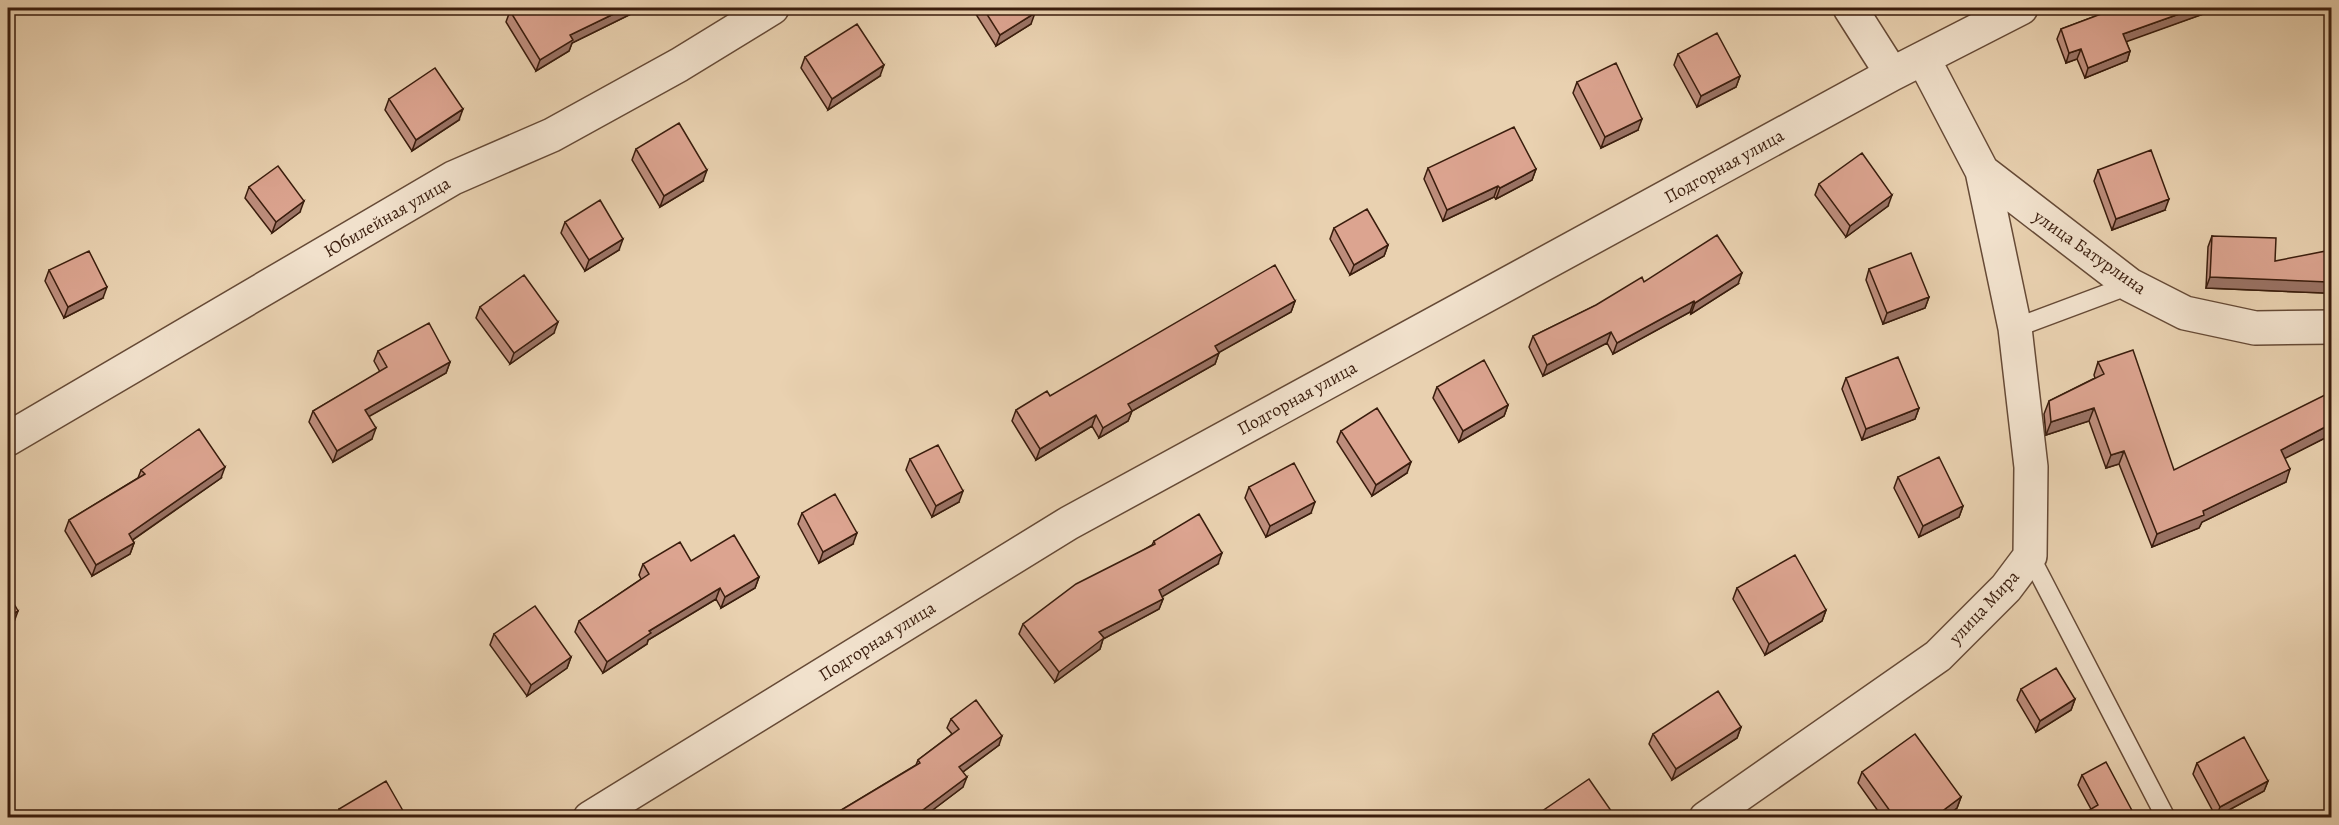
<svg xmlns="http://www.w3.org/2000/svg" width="2339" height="825" font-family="Alegreya,serif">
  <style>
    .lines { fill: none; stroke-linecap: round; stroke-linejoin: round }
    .service-casing { stroke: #664a36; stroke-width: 21 }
    .minor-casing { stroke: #664a36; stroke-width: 36 }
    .service { stroke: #f1e1cc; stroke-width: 18 }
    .minor { stroke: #f1e1cc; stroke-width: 33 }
    .wall { fill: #bd8d7c; stroke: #3a1d0d; stroke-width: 1.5 }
    .shaded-wall { fill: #9a7365; stroke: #3a1d0d; stroke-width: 1.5 }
    .building { fill: #dca490; stroke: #3a1d0d; stroke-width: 1.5 }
    .labels { text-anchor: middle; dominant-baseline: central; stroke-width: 4.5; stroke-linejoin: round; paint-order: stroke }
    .street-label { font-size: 18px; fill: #3a1d0d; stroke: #f1e1cc }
  </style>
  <rect width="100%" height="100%" fill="#e9d1b0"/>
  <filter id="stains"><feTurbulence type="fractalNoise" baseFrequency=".00333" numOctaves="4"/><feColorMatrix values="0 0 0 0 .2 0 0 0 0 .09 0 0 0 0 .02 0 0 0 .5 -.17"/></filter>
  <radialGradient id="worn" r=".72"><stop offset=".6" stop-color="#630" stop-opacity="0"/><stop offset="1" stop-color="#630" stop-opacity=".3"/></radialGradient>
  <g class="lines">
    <g class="service-casing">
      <path id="service" d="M2015,328L2130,285
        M2030,556L2166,818"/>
    </g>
    <g class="minor-casing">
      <path id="minor" d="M1850,8L1892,74
        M1924,60L1982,171L2130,285L2185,313L2255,328L2332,327
        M8,439L453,178L552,135L679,65L772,8
        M590,818L1069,523L1892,74L2021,8
        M1706,818L1938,656L2006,588L2030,556L2031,467L2015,328L1982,171"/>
    </g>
    <use href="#service" class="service"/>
    <use href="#minor" class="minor"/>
  </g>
  <path class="wall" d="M972,8H1032L1031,24L996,46Z
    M2117,8H2220L2126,41L2130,51L2127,61L2085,78L2077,59L2066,63L2057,39L2061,29Z
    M510,11L631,14L572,43L569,51L536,71L506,22Z
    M1678,54L1740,76L1736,87L1697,107L1674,65Z
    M805,57L880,76L828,110L801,68Z
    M1577,82L1638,130L1601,148L1573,93Z
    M389,99L459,120L412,151L385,110Z
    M636,149L703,181L660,207L632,160Z
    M1428,168L1536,169L1532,180L1496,199L1494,197L1443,221L1424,179Z
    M2098,170L2165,210L2112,230L2094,181Z
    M1819,184L1888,206L1846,237L1815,195Z
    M249,187L300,212L272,233L245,198Z
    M565,222L619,250L585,271L561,233Z
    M1334,228L1388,245L1384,256L1350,275L1330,239Z
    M2212,236L2275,261L2324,293L2206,288L2208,247Z
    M1869,269L1929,297L1925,308L1883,324L1866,280Z
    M49,270L103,298L64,318L45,281Z
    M1644,282L1738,284L1691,314L1690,312L1613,354L1607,343L1543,376L1529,347L1533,336Z
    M1295,301L1291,312L1219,352L1215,364L1132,411L1128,421L1099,438L1092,426L1036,460L1012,421L1016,410L1050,396Z
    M480,307L554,333L510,364L476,318Z
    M378,351L450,362L446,373L369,416L372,439L333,462L309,422L313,411L380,372L374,361Z
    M2098,362L2174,470L2331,435L2285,458L2286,482L2202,522L2199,528L2152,547L2119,464L2106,468L2089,421L2046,435L2044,414L2049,401L2095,378L2094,375Z
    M1846,378L1919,408L1915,419L1862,440L1842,389Z
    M1437,387L1508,405L1504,416L1459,442L1433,398Z
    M1341,431L1407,473L1372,496L1337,442Z
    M910,459L959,502L932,517L906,470Z
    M141,470L221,478L133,540L134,543L130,554L92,576L65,531L69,520L138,478Z
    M1898,477L1963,506L1959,517L1919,537L1894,488Z
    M1249,487L1311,513L1266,537L1245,498Z
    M802,513L853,544L819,563L798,524Z
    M1154,541L1218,564L1162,596L1163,599L1159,609L1103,639L1100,649L1055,682L1019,634L1023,624L1152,545Z
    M691,561L759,577L755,588L721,608L716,599L648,640L647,644L603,673L575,632L579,621L641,579L639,575L643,564Z
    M1737,588L1826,610L1822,621L1765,655L1733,599Z
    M494,634L571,657L567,668L527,696L490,645Z
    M2021,689L2075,699L2071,710L2036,732L2017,700Z
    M951,719L999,745L963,772V787L922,818H828L916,765L918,760L952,734L947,728Z
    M1741,727L1737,738L1672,780L1649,744L1653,734Z
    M2197,763L2268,781L2264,791L2216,817L2193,774Z
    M1862,772L1961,797L1957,808L1944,818H1883L1858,783Z
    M2082,775L2136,818L2091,809L2078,785Z
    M339,809L406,816V818H336Z"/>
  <path class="shaded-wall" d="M626,8H633L631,14L572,43L569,51L536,71L540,60L570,35Z
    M2196,8H2220L2120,44L2123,34Z
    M2228,8H2238L2226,13Z
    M1035,13L1031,24L996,46L1000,35Z
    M2081,49L2077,59L2066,63L2069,53Z
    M2130,51L2127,61L2085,78L2088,68Z
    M884,65L880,76L828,110L832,99Z
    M1740,76L1736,87L1697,107L1701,96Z
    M463,109L459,120L412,151L416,140Z
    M1642,119L1638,130L1601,148L1605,137Z
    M1536,169L1532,180L1496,199L1500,188Z
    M707,170L703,181L660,207L664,196Z
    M1498,186L1494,197L1443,221L1447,210Z
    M1892,195L1888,206L1846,237L1850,226Z
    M2169,199L2165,210L2112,230L2116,219Z
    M304,201L300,212L272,233L276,222Z
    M623,239L619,250L585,271L589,260Z
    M1388,245L1384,256L1350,275L1354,265Z
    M1742,273L1738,284L1691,314L1695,303Z
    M2210,277L2331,281V291L2324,293L2206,288Z
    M107,287L103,298L64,318L68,307Z
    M1929,297L1925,308L1883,324L1887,313Z
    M1295,301L1291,312L1211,357L1215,346Z
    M1694,301L1690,312L1613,354L1617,343Z
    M558,322L554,333L510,364L514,353Z
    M1611,332L1607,343L1543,376L1547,365Z
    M1219,353L1215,364L1132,411L1128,421L1099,438L1103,428L1128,404Z
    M450,362L446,373L361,421L365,410Z
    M1508,405L1504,416L1459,442L1463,431Z
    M1919,408L1915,419L1862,440L1866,429Z
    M2094,408L2089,421L2046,435L2051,422Z
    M1096,415L1092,426L1036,460L1040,449Z
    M2331,424V435L2276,463L2281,450Z
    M376,428L372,439L333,462L337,451Z
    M2124,451L2119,464L2106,468L2111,455Z
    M1411,462L1407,473L1372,496L1376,485Z
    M225,467L221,478L125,545L129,534Z
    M2290,469L2286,482L2202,522L2199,528L2152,547L2157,534L2203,511Z
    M963,491L959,502L932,517L936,506Z
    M1315,502L1311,513L1266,537L1270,526Z
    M1963,506L1959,517L1919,537L1923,526Z
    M857,533L853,544L819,563L823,552Z
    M134,543L130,554L92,576L96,565Z
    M1222,553L1218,564L1155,601L1159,590Z
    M759,577L755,588L721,608L725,597Z
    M720,588L716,599L648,640L647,644L603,673L607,662L649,631Z
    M1163,599L1159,609L1103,639L1100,649L1055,682L1059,672L1099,632Z
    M1826,610L1822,621L1765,655L1769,644Z
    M18,611L14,622L8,625V617Z
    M571,657L567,668L527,696L531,685Z
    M2075,699L2071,710L2036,732L2040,721Z
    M1741,727L1737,738L1672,780L1676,769Z
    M1002,736L999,745L956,777L959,767Z
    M967,777L963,787L922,818H912Z
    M2268,781L2264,791L2216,817L2220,807Z
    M1961,797L1957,808L1944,818H1933Z"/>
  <path class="building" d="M515,8H626L570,35L573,40L540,60L510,11Z
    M983,8H1032L1035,13L1000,35Z
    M2117,8H2196L2123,34L2130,51L2088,68L2081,49L2069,53L2061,29Z
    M857,24L884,65L832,99L805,57Z
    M1717,33L1740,76L1701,96L1678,54Z
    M1616,63L1642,119L1605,137L1577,82Z
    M435,68L463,109L416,140L389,99Z
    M679,123L707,170L664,196L636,149Z
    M1514,127L1536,169L1500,188L1498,186L1447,210L1428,168Z
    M2151,150L2169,199L2116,219L2098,170Z
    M1862,153L1892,195L1850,226L1819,184Z
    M278,166L304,201L276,222L249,187Z
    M600,200L623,239L589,260L565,222Z
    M1367,209L1388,245L1354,265L1334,228Z
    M1717,235L1742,273L1695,303L1694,301L1617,343L1611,332L1547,365L1533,336L1596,305L1642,277L1644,282Z
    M2212,236L2276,238L2275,261L2331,250V281L2328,282L2210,277Z
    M89,251L107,287L68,307L49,270Z
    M1911,253L1929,297L1887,313L1869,269Z
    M1275,265L1295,301L1215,346L1219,353L1128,404L1132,411L1103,428L1096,415L1040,449L1016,410L1047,391L1050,396Z
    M524,275L558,322L514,353L480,307Z
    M429,323L450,362L365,410L376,428L337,451L313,411L387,367L378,351Z
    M2133,350L2174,470L2331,392V424L2281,450L2290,469L2203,511L2204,515L2157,534L2124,451L2111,455L2094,408L2051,422L2049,401L2104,374L2098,362Z
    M1898,357L1919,408L1866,429L1846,378Z
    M1484,360L1508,405L1463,431L1437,387Z
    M1377,408L1411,462L1376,485L1341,431Z
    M199,429L225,467L129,534L134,543L96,565L69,520L145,474L141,470Z
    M938,445L963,491L936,506L910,459Z
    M1939,457L1963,506L1923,526L1898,477Z
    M1294,463L1315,502L1270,526L1249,487Z
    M835,494L857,533L823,552L802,513Z
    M1199,514L1222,553L1159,590L1163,599L1099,632L1104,638L1059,672L1023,624L1076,584L1155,544L1154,541Z
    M734,535L759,577L725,597L720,588L649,631L651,633L607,662L579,621L649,574L643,564L680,542L691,561Z
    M1795,555L1826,610L1769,644L1737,588Z
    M8,593L18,611L8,617Z
    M535,606L571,657L531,685L494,634Z
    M2056,668L2075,699L2040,721L2021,689Z
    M1718,691L1741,727L1676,769L1653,734Z
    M976,700L1002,736L959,767L967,777L912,818H828L920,763L918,760L959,729L951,719Z
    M1915,734L1961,797L1933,818H1895L1862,772Z
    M2244,737L2268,781L2220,807L2197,763Z
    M2106,762L2136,818H2076L2098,805L2082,775Z
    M1589,779L1614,815L1610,818H1532Z
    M386,781L406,816L404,818H344L339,809Z"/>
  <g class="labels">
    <g class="street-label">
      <text transform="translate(1724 166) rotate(-29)">Подгорная улица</text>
      <text transform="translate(387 217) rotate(-30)">Юбилейная улица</text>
      <text transform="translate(2090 252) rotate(35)">улица Батурлина</text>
      <text transform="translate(1297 398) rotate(-29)">Подгорная улица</text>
      <text transform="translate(1984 607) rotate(-47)">улица Мира</text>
      <text transform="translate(877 641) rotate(-32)">Подгорная улица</text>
    </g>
  </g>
  <rect width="2339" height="825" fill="none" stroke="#e9d1b0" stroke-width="30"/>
  <rect x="9" y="9" width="2321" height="807" fill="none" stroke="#3a1d0d" stroke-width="3"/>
  <rect x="15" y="15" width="2309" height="795" fill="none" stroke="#3a1d0d" stroke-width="1.5"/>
  <rect width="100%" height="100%" filter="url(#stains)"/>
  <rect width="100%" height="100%" fill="url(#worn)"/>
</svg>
